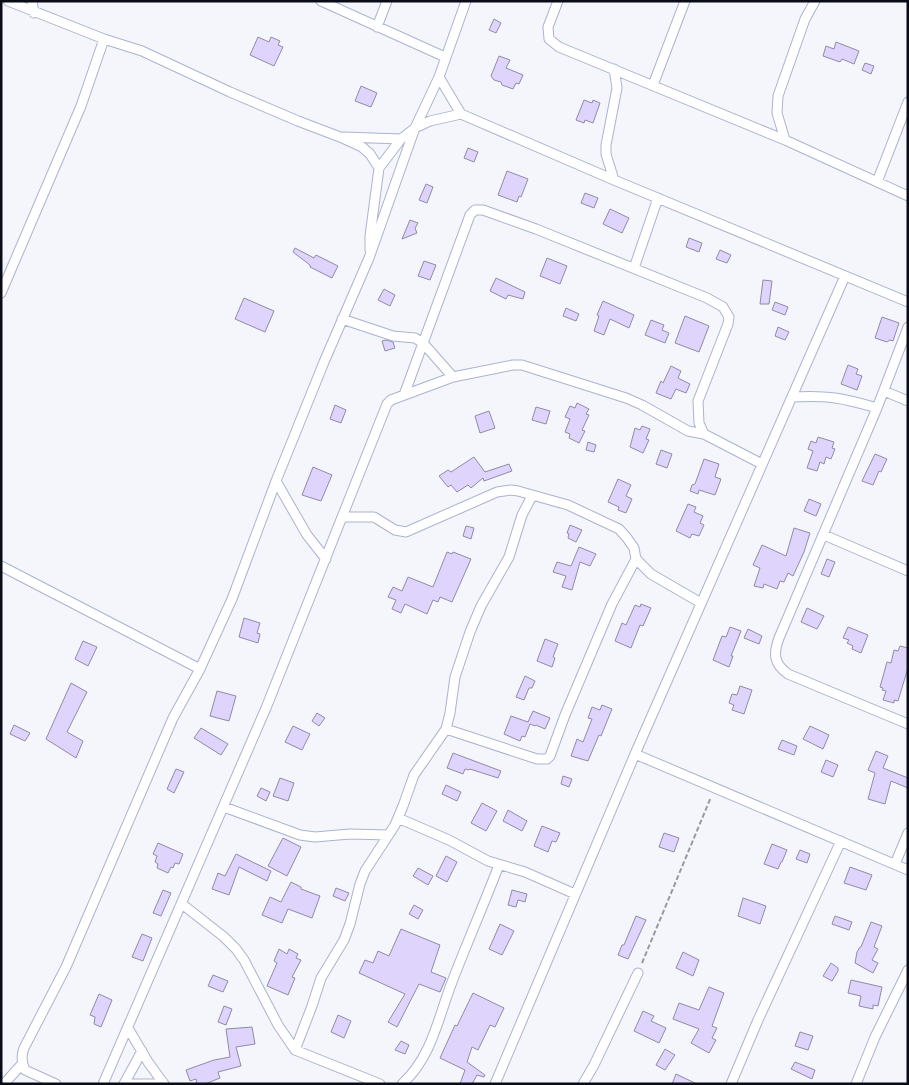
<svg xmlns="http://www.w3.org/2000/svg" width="909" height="1085" font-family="'Noto Serif',serif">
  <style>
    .building { fill: #ded4fc; stroke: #928aa7 }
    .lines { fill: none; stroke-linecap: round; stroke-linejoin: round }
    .minor-casing { stroke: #aab3d0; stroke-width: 11 }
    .path { stroke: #989aa2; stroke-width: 2; stroke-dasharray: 5 2.5; stroke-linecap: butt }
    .minor { stroke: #fff; stroke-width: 9 }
  </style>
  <rect width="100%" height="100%" fill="#f4f6fc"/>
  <path class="building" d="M494,19L501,23L496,33L489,30Z
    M258,37L269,42L271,37L280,41L278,45L283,47L274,66L250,55Z
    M836,42L859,51L854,64L842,59L840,62L823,56L826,46L834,49Z
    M499,56L510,60L506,68L523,75L519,84L516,83L513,89L502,85L501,82L494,80L491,76Z
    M865,63L874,66L871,74L862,70Z
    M361,86L377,93L371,107L355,101Z
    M584,100L592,103L593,100L600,103L593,123L585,120L584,123L576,120Z
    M468,148L478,152L474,162L464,158Z
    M507,171L528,179L521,197L519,196L517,202L498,195Z
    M426,184L433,187L427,203L419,200Z
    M585,193L598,198L594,208L581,203Z
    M610,209L629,218L622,233L603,224Z
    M410,220L418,223L415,228L417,233L402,239Z
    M689,238L702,243L699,252L686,247Z
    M295,248L314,258L316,255L338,266L332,278L310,267V265L293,252Z
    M720,250L731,255L727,263L716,259Z
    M547,258L567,266L560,284L540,276Z
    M424,261L436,265L430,280L418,276Z
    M496,278L525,292L523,299L508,295L506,299L490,291Z
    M763,280L772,281L769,304H760Z
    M384,289L395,295L390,306L378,300Z
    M244,298L274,311L265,332L235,319Z
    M603,301L634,315L629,328L610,319L604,335L594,331L599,316L597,315Z
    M775,302L788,307L785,315L772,310Z
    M566,308L579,314L576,321L563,316Z
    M685,316L709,326L699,352L675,343Z
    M882,317L899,323L893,341L890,340L887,342L875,338Z
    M651,320L664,325L662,330L669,333L665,343L645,335Z
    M778,327L789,332L785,340L775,336Z
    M386,340L393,342L395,348L385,351L382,341Z
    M848,365L858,369L856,374L862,376L857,390L841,384Z
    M671,366L681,371L678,378L690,384L686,393L676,389L671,399L656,393L661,381L663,383Z
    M577,403L589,409L586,414L589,415L582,430L585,431L579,443L569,438L570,434L565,432L570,419L565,417L570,406L575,408Z
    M335,405L346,410L341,423L330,419Z
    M536,407L550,411L546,424L532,420Z
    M489,411L495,428L480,433L475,416Z
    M642,426L650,429L646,439L649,440L643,453L630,447L635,428L640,430Z
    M818,437L834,442L832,448L835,449L831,459L826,457L824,464L820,462L817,471L807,468L813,451L808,449L811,441L816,443Z
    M588,442L596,445L594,452L586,450Z
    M661,450L672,454L667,468L656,464Z
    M875,454L887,459L881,472L879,471L873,485L862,481Z
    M474,457L485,472L509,464L512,471L484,481L483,478L471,488L468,485L457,492L451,485L448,487L439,476L448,470L451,472Z
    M704,459L719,464L715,477L721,479L715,495L699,490L698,494L690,491L692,485L695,484Z
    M313,467L332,475L321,501L302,495Z
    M618,479L631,485L626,496L632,499L626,513L618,510L619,507L608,502Z
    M809,499L821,504L816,516L804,511Z
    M688,504L696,507L694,512L703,516L700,523L704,525L699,536L692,534L690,538L676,531Z
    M570,525L582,530L576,542L568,538L569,534L567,533Z
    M466,526L474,528L471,539L463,536Z
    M794,528L810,533L804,552L793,576L788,573L784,582L780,581L777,589L764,584L763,588L754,586L760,568L753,565L762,545L786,556Z
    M579,547L596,554L590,566L580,562L572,590L562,587L566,576L553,572L557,562L571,566Z
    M447,552L452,554L453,552L471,559L452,602L440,597L438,602L433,600L427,614L405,604L401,613L392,609L396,600L388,597L393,587L402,591L408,577L433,587Z
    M827,559L835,562L829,577L821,574Z
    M641,604L651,608L643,626L640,625L631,648L615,641L622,623L626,625L635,605L640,607Z
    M807,608L824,616L817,629L801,622Z
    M244,618L260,623L257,633L260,634L258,643L239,637Z
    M730,627L741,631L731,656H733L729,667L713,660L722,636L726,637Z
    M848,627L868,635L861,653L852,649L853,646L847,643L849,640L843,638Z
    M748,629L762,636L759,644L744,638Z
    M545,639L558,644L553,657L555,658L552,667L537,661Z
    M83,641L97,647L88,666L75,659Z
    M900,646L908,648V668L898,701L894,700V703L883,700L886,691L882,690L883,688L880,687L887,662L891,663L894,650L898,651Z
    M525,676L535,681L532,688H529L524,700L516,697Z
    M71,683L87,692L67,732L83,741L76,758L46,739Z
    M740,686L752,690L744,714L732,710L734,705L729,703L732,694L737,695Z
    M217,691L236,696L229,721L210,716Z
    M602,705L612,709L601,736L599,735L588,761L571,756L577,739L583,742L592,719L588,718L592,707L600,710Z
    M533,711L550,718L545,729L536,725L535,726L530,724L525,737L522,736L520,741L504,734L511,716L528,722Z
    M317,713L325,718L319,726L312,721Z
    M14,725L30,733L25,741L10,734Z
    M293,726L310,734L302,750L285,742Z
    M810,726L829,735L823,749L803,739Z
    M201,728L228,744L221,755L194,738Z
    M782,740L797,746L794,755L778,749Z
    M876,751L888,756L883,768L908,778V788L891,781L885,804L868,799L875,773L868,770Z
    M453,753L501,771L498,778L470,769L469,770L465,769L463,774L447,768Z
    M826,760L838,765L833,777L821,772Z
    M176,769L184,772L174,793L167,789Z
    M563,776L572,779L569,787L561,784Z
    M280,778L294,783L288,801L273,796Z
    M446,785L461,792L457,801L442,794Z
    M261,788L270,792L266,801L257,796Z
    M482,803L497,811L486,831L471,823Z
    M508,810L527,821L522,831L503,821Z
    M542,826L560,833L556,842L552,841L548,852L534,846Z
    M664,833L679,838L674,852L659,847Z
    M283,838L301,847L287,876L268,866Z
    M158,843L183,854L179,864L175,863L173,868L171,867L168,873L157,868L158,864L155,862L157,856L153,854Z
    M772,844L787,850L782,862H781L778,869L764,864Z
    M800,850L810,854L807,863L796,859Z
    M236,854L271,871L267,881L239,867L229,895L212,889L218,873L225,876Z
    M446,856L457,862L447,882L436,876Z
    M850,867L872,875L866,890L844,883Z
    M418,868L433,876L428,885L413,876Z
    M291,882L301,887V889L320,896L312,918L288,909L282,923L262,915L270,897L281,902Z
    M336,888L349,893L345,901L333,896Z
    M163,890L171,893L161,916L153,913Z
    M512,890L527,894L525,902L518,900L516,907L508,905Z
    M743,898L766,906L760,924L738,916Z
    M414,905L423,910L418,919L409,914Z
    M636,916L646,920L628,959L618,955L622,945H624Z
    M835,916L852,922L849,930L832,924Z
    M871,922L882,926L874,947L878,949L872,960L878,963L873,973L855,963L857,952L860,947H861Z
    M500,924L514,931L502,955L489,949Z
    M401,929L440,945L431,972L446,978L440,992L419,984L397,1027L388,1022L405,994L359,973L365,960L373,963L378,951L389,956Z
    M142,934L152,938L143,961L132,957Z
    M279,949L287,954L289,949L298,954L296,958L301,960L292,977L295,978L288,995L267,986L277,963L274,961Z
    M683,952L699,960L693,976L676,968Z
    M831,963L838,968V971L832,981L823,976Z
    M213,975L228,981L223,992L208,986Z
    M851,980L882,987L878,1006L873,1005V1009L859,1006L861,996L848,993Z
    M709,987L724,993L712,1026L717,1028L712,1038L716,1040L709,1053L691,1043L699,1029L673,1019L679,1003L699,1010Z
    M473,993L504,1008L495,1027L490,1025L478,1050L472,1047L467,1062L485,1075L484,1077L477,1075L472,1084H460L465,1070L440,1058L455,1025L457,1026Z
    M99,994L112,1000L101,1027L94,1024L95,1017L90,1015Z
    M224,1006L232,1009L226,1025L218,1022Z
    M643,1011L654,1016L651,1021L666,1028L659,1043L634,1031Z
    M338,1015L351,1021L344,1038L331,1032Z
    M252,1027L255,1044L236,1047L241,1066L218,1072L220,1078L205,1084H197L196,1079L190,1081L186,1070L214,1060L230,1057L226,1029Z
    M800,1032L813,1036L808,1050L795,1046Z
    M401,1041L409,1045L405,1054L395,1050Z
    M665,1049L675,1055L665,1070L656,1065Z
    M795,1062L815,1070L812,1079L791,1069Z
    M676,1074L697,1084H672Z"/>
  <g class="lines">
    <g class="minor-casing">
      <path id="minor" d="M8,1L104,39L142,51L230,92L298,121L340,137L362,147L370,154L379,168
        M32,1L34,13
        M321,1L445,57
        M558,1L548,27L549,39L559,47L785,140L908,196
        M377,27L387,1
        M614,69L617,88L606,145V154L614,180
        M439,77L461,114L614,180L908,302
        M653,85L685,1
        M344,137L401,139
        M785,140L777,113L778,96L805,19L815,1
        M877,182L908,102
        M370,250V236L379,168L401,139L415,128L430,121L461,114
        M634,268L658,198
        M1,293L81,106L104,39
        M342,319L393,336L415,338L423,343L453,377
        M908,327L877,408L779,638C773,654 774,664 788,674L908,724
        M884,391L908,401
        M404,395L470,215L475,210H483L536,229L707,298L723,307L729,317L728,324L698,401L699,423L704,434
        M792,397C828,395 843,398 877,408
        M276,481L307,535L326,559
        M344,517H374L395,530L406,532L497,492L511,490L518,491L568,505L619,529L627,538L634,548L636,559L651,574L701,603
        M824,535L908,571
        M1,566L200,669
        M446,729L537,759H547L550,756L565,715L612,604L636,559
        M635,754L908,870
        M224,807L300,835L315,837L350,834L388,835
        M398,818L449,840L488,861L525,872L575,894
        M895,864L908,833
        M182,904L224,937L236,949L244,960L278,1025L295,1050L380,1084
        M128,1028L148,1062L164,1084
        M295,1050L312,1006L321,978L344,940L350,924L360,884L365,871L395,825L403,806L414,775L446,729L450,713L455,677L470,632L481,606L509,557L522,515L532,496
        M4,1084L22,1064
        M56,1084L25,1070C21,1062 21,1056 24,1048L66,967L173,718L200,669L232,599L276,481L324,362L369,258L405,156L415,128L439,77L466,1
        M103,1084L266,708L387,404L391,400L453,377L513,365H522L626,398L642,405L688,431L704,434L762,464
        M124,1084L142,1051
        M124,1084H158
        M402,1084C432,1057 438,1018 452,982C467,943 484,904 499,865
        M495,1084L635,754L845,276
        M583,1084L594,1065L638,973
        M731,1084L758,1020L841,841
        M856,1084L875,1037L908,970"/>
    </g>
    <path class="path" d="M642,963L711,797"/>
    <use href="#minor" class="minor"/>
  </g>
  <rect width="909" height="1085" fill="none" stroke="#090c16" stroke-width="5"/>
</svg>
